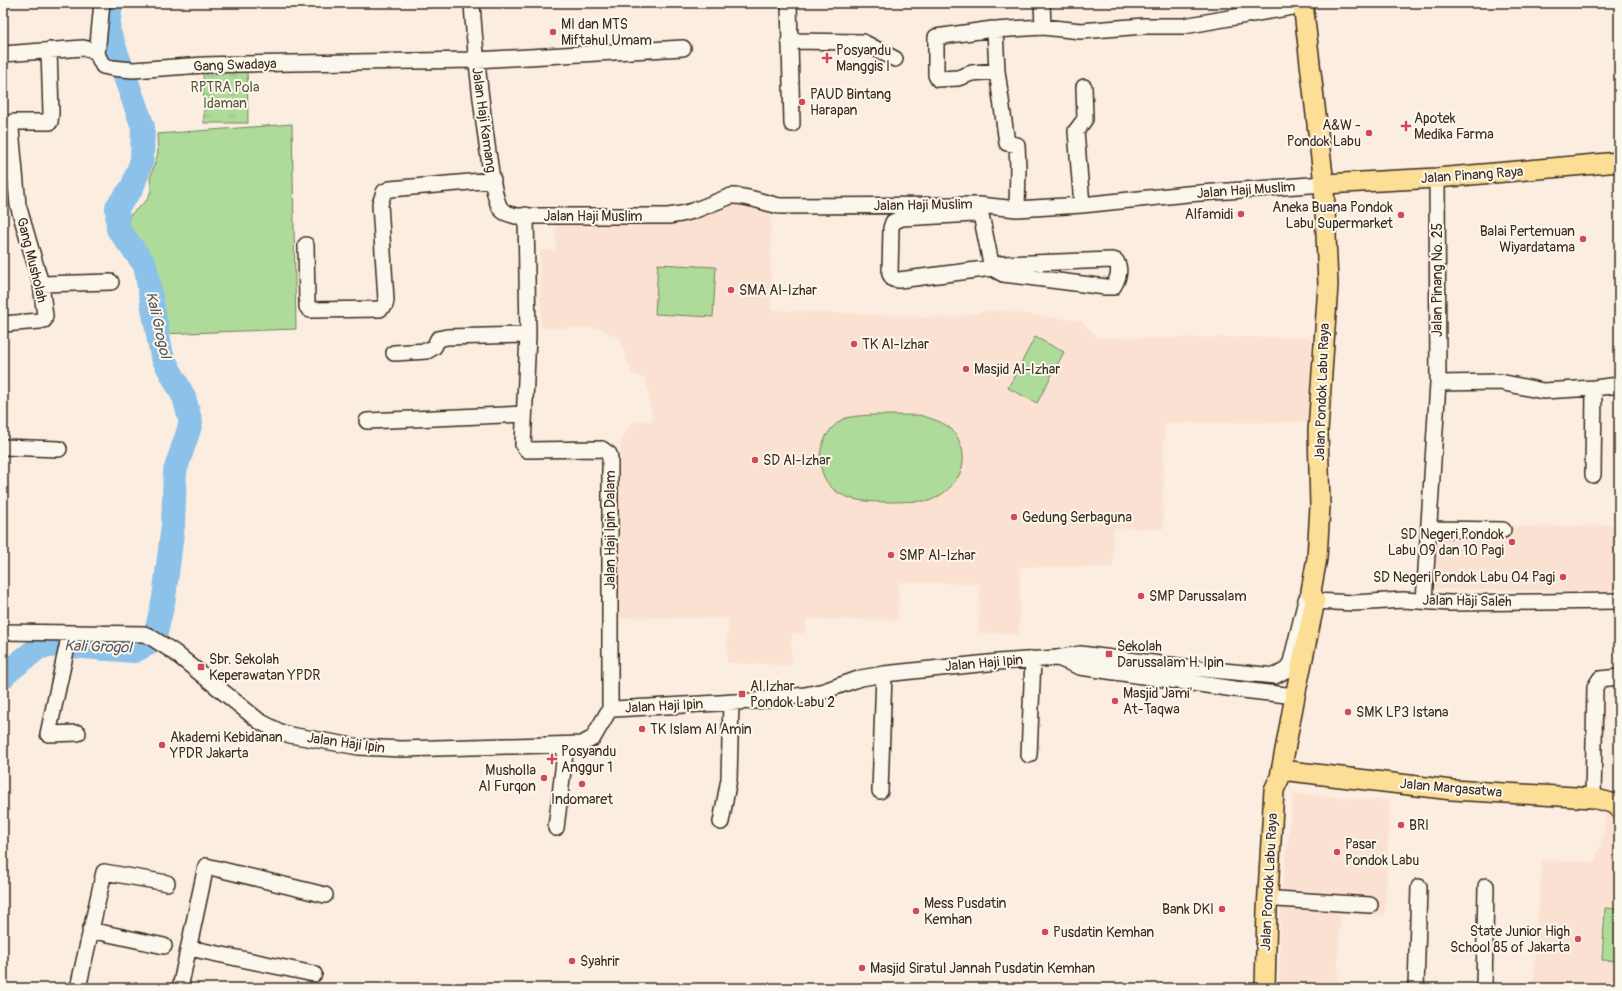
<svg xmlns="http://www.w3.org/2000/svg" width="1622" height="991" font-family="Pangolin,sans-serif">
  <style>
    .built { fill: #fbe1d1 }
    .grass { fill: #aedb9a; stroke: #74825c }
    .park { fill: url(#park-tufts); stroke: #74825c }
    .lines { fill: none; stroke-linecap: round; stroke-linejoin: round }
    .river { stroke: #8cc1ea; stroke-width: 24 }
    .minor-casing { stroke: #3b2a1e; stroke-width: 18 }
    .major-casing { stroke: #3b2a1e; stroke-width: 22 }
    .minor { stroke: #fbf7ec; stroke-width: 15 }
    .major { stroke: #fcde96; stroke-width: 19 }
    .poi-dot { fill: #d1495b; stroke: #fbf7ec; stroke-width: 1.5 }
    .labels { text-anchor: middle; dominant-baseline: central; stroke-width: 4; stroke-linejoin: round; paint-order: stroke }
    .poi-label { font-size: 14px; fill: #3b2a1e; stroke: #fbf7ec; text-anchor: start }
    .street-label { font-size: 14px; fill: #3b2a1e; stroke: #fbf7ec }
    .park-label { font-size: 14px; fill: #58563d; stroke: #fbf7ec }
    .water-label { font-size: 15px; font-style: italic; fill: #53575b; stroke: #fbf7ec }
  </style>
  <defs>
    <pattern id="park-tufts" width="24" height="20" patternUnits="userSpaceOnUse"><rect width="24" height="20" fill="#aedb9a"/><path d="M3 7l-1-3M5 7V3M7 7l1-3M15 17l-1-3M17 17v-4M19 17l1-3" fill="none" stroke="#97bc84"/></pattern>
  </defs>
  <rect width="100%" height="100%" fill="#fbede0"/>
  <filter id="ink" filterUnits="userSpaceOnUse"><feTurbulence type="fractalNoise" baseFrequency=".025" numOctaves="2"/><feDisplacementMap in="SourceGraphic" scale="8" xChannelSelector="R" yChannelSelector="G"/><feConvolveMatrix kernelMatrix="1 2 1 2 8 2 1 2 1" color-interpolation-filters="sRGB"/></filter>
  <g filter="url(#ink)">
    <path class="built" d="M730,193L771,201V310L951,318L994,310L1081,321L1098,338L1311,337L1312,422L1164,423L1163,529L1113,528V567H1020L1019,634L979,633L980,584L899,582L898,620L806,619L805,633L792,634L791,665L727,663L728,618H616L621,438L633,422L653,420L646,379L632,374L620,339L599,328H541L540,251L556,250V211L662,220Z
      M1619,525V592L1432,589L1437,528Z
      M1293,794L1390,801L1385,916L1340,914L1337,988H1279L1281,902Z
      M1607,805L1619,809V988H1533L1542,860L1595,862L1604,832Z"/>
    <path class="grass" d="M292,124L296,329L161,334L157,282L128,246L126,225L130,215L147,200L151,191L150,178L158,153L157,134Z
      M658,264L716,267L713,317L655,314Z
      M1035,337L1064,352L1037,403L1008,388Z
      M919,415C930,418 941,421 950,428C955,432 958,438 960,443C971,469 952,492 929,501C907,501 866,505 847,497C818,487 812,452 831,429C835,425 840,420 846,418C865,413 898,416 919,415Z
      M1605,908L1619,909V961L1602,960Z"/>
    <path class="park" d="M203,67H247L248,123H204Z"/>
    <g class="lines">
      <path class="river" d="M3,677L5,674L39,647L57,645L134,651L154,641L164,598L173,525L175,471L191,423L184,397L162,356L145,265L118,229L117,207L132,188L142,160L143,127L108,29L111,3"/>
      <g class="minor-casing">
        <path id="minor" d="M472,3C475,53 481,102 488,152C491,169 492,190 499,206C502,213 509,214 516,216H668L681,214L693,211L731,196C748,195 763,203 780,206L979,205L1017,209L1082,205L1187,194L1324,184
          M789,3L792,124
          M1042,3L1043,27
          M995,30L1043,27L1081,31L1144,26H1184L1304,5
          M789,41L863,42L895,59
          M3,54L83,48L91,50L97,54L103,66L112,68L133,70L204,65L241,64L476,60L683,48
          M97,54L102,3
          M997,71L972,73L958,78L938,79L936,75V37L993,29L995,30L997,71L1007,143L1017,145L1018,167L1017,209
          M1082,205L1076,131L1085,119L1084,87
          M974,214L902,218L893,222L891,228L890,274L893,279L899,280L992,268L1002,264L1112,260L1116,261C1121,269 1118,279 1113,287H1106L1003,274L992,268L979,205
          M526,215L528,335L523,445L527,450L602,449L609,454L610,458V710
          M306,245L307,303V307L310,310L380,309L385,305L386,300L380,204L384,192L390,189L493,180
          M41,284L111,282
          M3,324L40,321L44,320L45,316L41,284L18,205L11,129L13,122H50L51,113L49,50
          M394,353L427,351L434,347L438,339L447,337L528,335
          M1438,383L1500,382L1543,391L1594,388L1619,385
          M367,421L524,414
          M3,447L59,449
          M1593,475L1594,388
          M1430,529L1503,530
          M1315,601L1354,603L1403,600L1450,603L1619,601
          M1424,601L1438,383L1437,178
          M3,632L144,634L149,636L174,652L259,721L280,732L290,735L359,747L402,749L582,744L593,738L608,712L610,710L614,709L754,701L805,695L824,691L861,678L884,674L998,662L1057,658L1080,654L1193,668L1275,676L1286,670L1291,662L1306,600L1311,591
          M70,633L48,734L78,733
          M1058,658L1080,667L1234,689L1295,696
          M1029,755L1033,659
          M880,791L884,674
          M1593,798L1595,687L1600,679L1619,677
          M721,822L729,779L731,702
          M556,828L566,745
          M1277,899L1370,905
          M90,930L164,946
          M189,948L314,974
          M78,988L104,872L167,883
          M180,988L206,866L325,895
          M1416,988L1419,887
          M1484,988L1486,886"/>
      </g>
      <g class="major-casing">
        <path id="major" d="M1324,184L1437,178L1619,162
          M1281,770L1452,790L1593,798L1615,804L1619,808
          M1265,988L1267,910L1274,790L1280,777L1295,696L1315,601L1311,591L1317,558L1320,506L1318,431L1328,285L1324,184L1303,3"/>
      </g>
      <use href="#minor" class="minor"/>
      <use href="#major" class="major"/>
    </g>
  </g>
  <g class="poi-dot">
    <circle cx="553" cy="32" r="4"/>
    <path d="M825 52h4v4h4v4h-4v4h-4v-4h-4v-4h4z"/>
    <circle cx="802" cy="102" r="4"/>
    <path d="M1404 120h4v4h4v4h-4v4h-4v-4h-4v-4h4z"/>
    <circle cx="1369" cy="133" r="4"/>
    <circle cx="1241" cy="214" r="4"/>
    <circle cx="1401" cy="215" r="4"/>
    <circle cx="1583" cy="239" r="4"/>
    <circle cx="731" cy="290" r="4"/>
    <circle cx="854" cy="344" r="4"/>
    <circle cx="966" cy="369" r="4"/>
    <circle cx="755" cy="460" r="4"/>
    <circle cx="1014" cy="517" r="4"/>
    <circle cx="1512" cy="542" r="4"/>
    <circle cx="891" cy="555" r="4"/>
    <circle cx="1563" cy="577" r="4"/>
    <circle cx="1141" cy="596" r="4"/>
    <rect x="1105" y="650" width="8" height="8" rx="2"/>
    <rect x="197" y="663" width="8" height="8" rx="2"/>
    <rect x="738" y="690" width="8" height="8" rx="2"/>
    <circle cx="1115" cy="701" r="4"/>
    <circle cx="1348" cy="712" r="4"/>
    <circle cx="642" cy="729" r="4"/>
    <circle cx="162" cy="745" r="4"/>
    <path d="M550 753h4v4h4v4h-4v4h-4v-4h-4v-4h4z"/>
    <circle cx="544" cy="778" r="4"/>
    <circle cx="582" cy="784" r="4"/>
    <circle cx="1401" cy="825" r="4"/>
    <circle cx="1337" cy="852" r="4"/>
    <circle cx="1222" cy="909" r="4"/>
    <circle cx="916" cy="911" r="4"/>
    <circle cx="1045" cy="932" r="4"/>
    <circle cx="1578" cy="939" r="4"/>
    <circle cx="572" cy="961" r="4"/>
    <circle cx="862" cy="968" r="4"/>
  </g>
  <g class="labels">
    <g class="poi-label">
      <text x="561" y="24">MI dan MTS<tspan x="561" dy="16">Miftahul Umam</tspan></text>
      <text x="836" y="50">Posyandu<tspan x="836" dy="16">Manggis I</tspan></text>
      <text x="810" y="94">PAUD Bintang<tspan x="810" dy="16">Harapan</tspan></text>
      <text x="1414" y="118">Apotek<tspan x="1414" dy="16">Medika Farma</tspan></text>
      <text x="1361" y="125" text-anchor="end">A&amp;W -<tspan x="1361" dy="16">Pondok Labu</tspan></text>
      <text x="1393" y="207" text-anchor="end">Aneka Buana Pondok<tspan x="1393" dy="16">Labu Supermarket</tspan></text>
      <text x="1233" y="214" text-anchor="end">Alfamidi</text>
      <text x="1575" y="231" text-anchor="end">Balai Pertemuan<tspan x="1575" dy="16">Wiyardatama</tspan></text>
      <text x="739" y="290">SMA Al-Izhar</text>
      <text x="862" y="344">TK Al-Izhar</text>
      <text x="974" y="369">Masjid Al-Izhar</text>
      <text x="763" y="460">SD Al-Izhar</text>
      <text x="1022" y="517">Gedung Serbaguna</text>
      <text x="1504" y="534" text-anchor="end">SD Negeri Pondok<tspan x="1504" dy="16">Labu 09 dan 10 Pagi</tspan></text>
      <text x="899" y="555">SMP Al-Izhar</text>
      <text x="1555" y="577" text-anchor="end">SD Negeri Pondok Labu 04 Pagi</text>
      <text x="1149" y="596">SMP Darussalam</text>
      <text x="1117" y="646">Sekolah<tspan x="1117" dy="16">Darussalam H. Ipin</tspan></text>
      <text x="209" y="659">Sbr. Sekolah<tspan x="209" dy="16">Keperawatan YPDR</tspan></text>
      <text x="750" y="686">Al Izhar<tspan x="750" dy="16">Pondok Labu 2</tspan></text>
      <text x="1123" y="693">Masjid Jami'<tspan x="1123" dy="16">At-Taqwa</tspan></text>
      <text x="1356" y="712">SMK LP3 Istana</text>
      <text x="650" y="729">TK Islam Al Amin</text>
      <text x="170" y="737">Akademi Kebidanan<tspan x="170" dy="16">YPDR Jakarta</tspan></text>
      <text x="561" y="751">Posyandu<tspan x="561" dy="16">Anggur 1</tspan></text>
      <text x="536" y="770" text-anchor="end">Musholla<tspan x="536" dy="16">Al Furqon</tspan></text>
      <text x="582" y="799" text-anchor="middle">Indomaret</text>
      <text x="1409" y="825">BRI</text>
      <text x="1345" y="844">Pasar<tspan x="1345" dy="16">Pondok Labu</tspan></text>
      <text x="924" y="903">Mess Pusdatin<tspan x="924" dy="16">Kemhan</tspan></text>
      <text x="1214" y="909" text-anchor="end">Bank DKI</text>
      <text x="1570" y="931" text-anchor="end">State Junior High<tspan x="1570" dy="16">School 85 of Jakarta</tspan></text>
      <text x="1053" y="932">Pusdatin Kemhan</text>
      <text x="580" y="961">Syahrir</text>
      <text x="870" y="968">Masjid Siratul Jannah Pusdatin Kemhan</text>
    </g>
    <g class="street-label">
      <text transform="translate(235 65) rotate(-2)">Gang Swadaya</text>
      <text transform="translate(484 120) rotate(82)">Jalan Haji Kamang</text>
      <text transform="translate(1472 175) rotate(-4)">Jalan Pinang Raya</text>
      <text transform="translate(1246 190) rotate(-4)">Jalan Haji Muslim</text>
      <text transform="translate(923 205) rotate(-1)">Jalan Haji Muslim</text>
      <text x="593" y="216">Jalan Haji Muslim</text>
      <text transform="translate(32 260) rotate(76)">Gang Musholah</text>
      <text transform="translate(1437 280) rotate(-90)">Jalan Pinang No. 25</text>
      <text transform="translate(1322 392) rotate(-88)">Jalan Pondok Labu Raya</text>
      <text transform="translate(610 530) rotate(-90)">Jalan Haji Ipin Dalam</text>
      <text transform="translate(1467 601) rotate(1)">Jalan Haji Saleh</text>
      <text transform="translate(984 663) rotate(-5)">Jalan Haji Ipin</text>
      <text transform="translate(664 706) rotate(-3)">Jalan Haji Ipin</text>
      <text transform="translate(346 743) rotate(8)">Jalan Haji Ipin</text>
      <text transform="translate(1451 788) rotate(5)">Jalan Margasatwa</text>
      <text transform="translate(1269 882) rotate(-87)">Jalan Pondok Labu Raya</text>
    </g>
    <g class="park-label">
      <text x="225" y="87">RPTRA Pola<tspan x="225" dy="16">Idaman</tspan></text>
    </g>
    <g class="water-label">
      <text transform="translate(158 325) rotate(77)">Kali Grogol</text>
      <text transform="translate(98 647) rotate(2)">Kali Grogol</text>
    </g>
  </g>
  <rect width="1622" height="991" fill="none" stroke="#fbf7ec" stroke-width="16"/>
  <rect x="8" y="8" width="1606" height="975" fill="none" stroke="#3b2a1e" stroke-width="1.5" filter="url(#ink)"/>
</svg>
